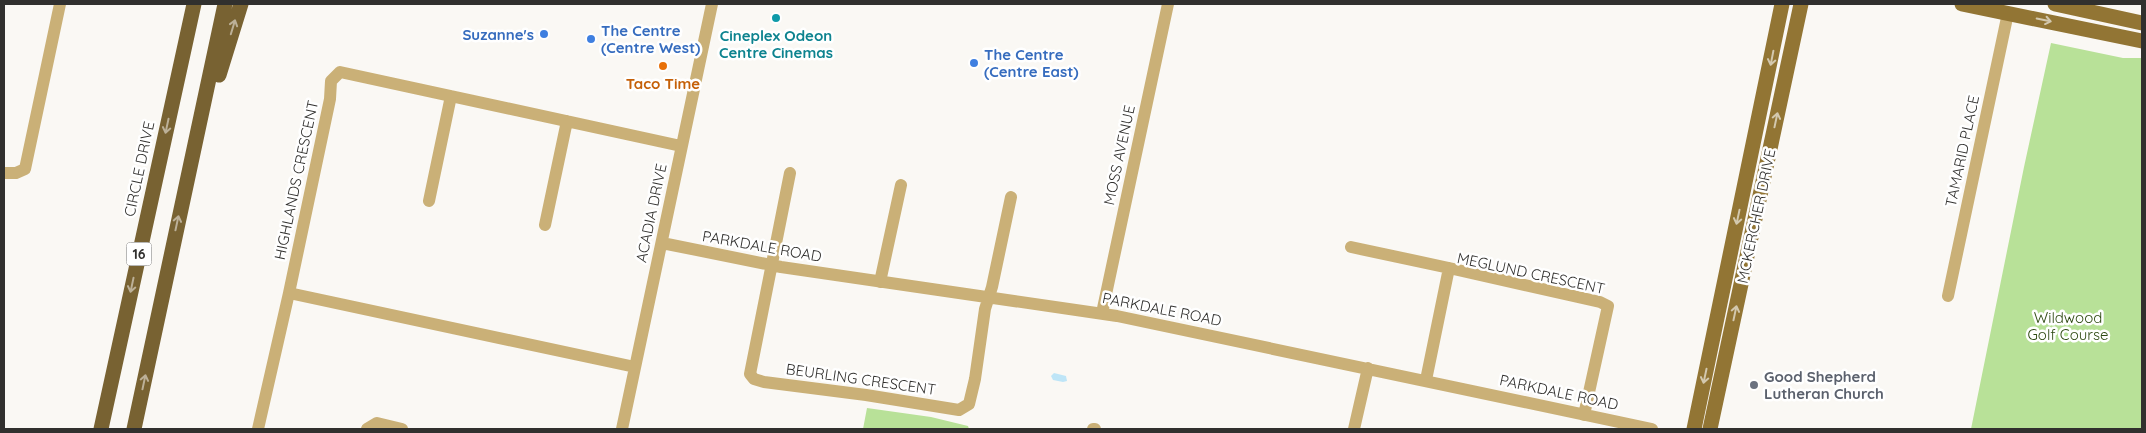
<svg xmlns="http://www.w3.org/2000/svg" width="2146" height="433" font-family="Quicksand,sans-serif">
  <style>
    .green { fill: #b8e198 }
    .water { fill: #bee5f7 }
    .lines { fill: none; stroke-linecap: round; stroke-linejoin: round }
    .minor { stroke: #cab077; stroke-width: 12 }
    .major { stroke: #927534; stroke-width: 15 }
    .highway { stroke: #786232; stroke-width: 15 }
    .oneway { stroke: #d3c8ae }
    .oneway2 { stroke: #bcb098 }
    .culture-dot { fill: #0f9aa8; stroke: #fff; stroke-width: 2 }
    .shop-dot { fill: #3f7fe0; stroke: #fff; stroke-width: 2 }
    .food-dot { fill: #e8710a; stroke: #fff; stroke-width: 2 }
    .worship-dot { fill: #6b7280; stroke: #fff; stroke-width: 2 }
    .labels { text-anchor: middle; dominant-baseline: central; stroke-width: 5; stroke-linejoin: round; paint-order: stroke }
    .shield { fill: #fff; stroke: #6f6e6d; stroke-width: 1 }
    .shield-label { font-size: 14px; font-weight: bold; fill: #31302e }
    .shop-label { font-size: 15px; font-weight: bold; fill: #366cbe; stroke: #fff; text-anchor: start }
    .culture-label { font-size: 15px; font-weight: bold; fill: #0d838f; stroke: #fff }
    .food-label { font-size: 15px; font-weight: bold; fill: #c56008; stroke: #fff }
    .street-label { font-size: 15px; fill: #31302e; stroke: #fff }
    .park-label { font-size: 15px; fill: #2e4a12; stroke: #fff }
    .worship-label { font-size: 15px; font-weight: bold; fill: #5b616d; stroke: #fff; text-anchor: start }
  </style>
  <rect width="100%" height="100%" fill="#faf8f4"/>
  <path class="green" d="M2051,43L2123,58H2142V429H1971L2024,167Z
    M867,408L931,417L968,426L969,429H863Z"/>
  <path class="water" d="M1054,373L1066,376L1067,381L1063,382L1053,380L1051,376Z"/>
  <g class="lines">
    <path class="minor" d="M4,173H16L25,169L60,4
      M790,173L750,374L754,379L764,382L866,395L959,410L969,404L975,379L985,309L992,287L1011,197
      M429,201L451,96
      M545,225L567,121
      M662,243L781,267L1117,316L1652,429
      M1351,247L1449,268
      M880,282L901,185
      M1948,296L2008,13
      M1102,313L1168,4
      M635,367L289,293L330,99L331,81L340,72L681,146
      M1426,380L1449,268L1600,302L1608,306L1584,415
      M258,429L289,293
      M367,429L377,423L402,429
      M622,429L712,4
      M1093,429H1095
      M1354,429L1368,368"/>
    <path class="major" d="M1962,4L2142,41
      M2055,4L2142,23
      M1694,429L1782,4
      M1710,429L1801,4"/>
    <path class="highway" d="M219,75L241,4
      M101,429L194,4
      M134,429L225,4"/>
  </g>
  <defs><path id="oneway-shaft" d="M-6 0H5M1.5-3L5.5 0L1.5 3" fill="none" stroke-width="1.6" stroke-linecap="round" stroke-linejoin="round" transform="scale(1.25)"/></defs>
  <g class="oneway">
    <use href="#oneway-shaft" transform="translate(2044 20) rotate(12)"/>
    <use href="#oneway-shaft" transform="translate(1772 58) rotate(101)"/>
    <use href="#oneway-shaft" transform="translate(1776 120) rotate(-78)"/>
    <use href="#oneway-shaft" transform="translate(1738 217) rotate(102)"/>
    <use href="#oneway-shaft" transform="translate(1735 313) rotate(-78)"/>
    <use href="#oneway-shaft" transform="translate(1705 376) rotate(102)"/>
  </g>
  <g class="oneway2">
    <use href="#oneway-shaft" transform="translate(233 27) rotate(-73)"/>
    <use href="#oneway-shaft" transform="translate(167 126) rotate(102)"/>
    <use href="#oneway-shaft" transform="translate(177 223) rotate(-78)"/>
    <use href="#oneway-shaft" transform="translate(132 285) rotate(102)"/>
    <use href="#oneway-shaft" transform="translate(144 382) rotate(-78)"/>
  </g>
  <circle class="culture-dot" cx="776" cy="18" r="5"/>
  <g class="shop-dot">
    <circle cx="544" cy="34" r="5"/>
    <circle cx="591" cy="39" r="5"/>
    <circle cx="974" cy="63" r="5"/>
  </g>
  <circle class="food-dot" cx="663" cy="66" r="5"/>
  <circle class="worship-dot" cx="1754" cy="385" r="5"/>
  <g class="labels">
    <rect class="shield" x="126.5" y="242.5" width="25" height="23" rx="4"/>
    <g class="shield-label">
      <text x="139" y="254">16</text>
    </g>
    <g class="shop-label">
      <text x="601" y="30">The Centre<tspan x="601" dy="17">(Centre West)</tspan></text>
      <text x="534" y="34" text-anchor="end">Suzanne's</text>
      <text x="984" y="54">The Centre<tspan x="984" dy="17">(Centre East)</tspan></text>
    </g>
    <g class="culture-label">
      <text x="776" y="35">Cineplex Odeon<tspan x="776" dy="17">Centre Cinemas</tspan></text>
    </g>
    <g class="food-label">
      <text x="663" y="83">Taco Time</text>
    </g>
    <g class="street-label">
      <text transform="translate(1962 151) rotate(-78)">TAMARID PLACE</text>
      <text transform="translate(1119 155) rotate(-78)">MOSS AVENUE</text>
      <text transform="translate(139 169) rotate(-78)">CIRCLE DRIVE</text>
      <text transform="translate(296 180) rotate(-78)">HIGHLANDS CRESCENT</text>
      <text transform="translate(651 213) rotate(-78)">ACADIA DRIVE</text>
      <text transform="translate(1756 216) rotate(-78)">MCKERCHER DRIVE</text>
      <text transform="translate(762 246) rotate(10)">PARKDALE ROAD</text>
      <text transform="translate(1531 273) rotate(12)">MEGLUND CRESCENT</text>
      <text transform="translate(1162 309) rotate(11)">PARKDALE ROAD</text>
      <text transform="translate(861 379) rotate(8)">BEURLING CRESCENT</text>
      <text transform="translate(1559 392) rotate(12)">PARKDALE ROAD</text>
    </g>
    <g class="park-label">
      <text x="2068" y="317">Wildwood<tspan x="2068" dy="17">Golf Course</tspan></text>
    </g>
    <g class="worship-label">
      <text x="1764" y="376">Good Shepherd<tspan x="1764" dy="17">Lutheran Church</tspan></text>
    </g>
  </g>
  <rect width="2146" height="433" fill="none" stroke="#31302e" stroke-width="10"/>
</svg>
